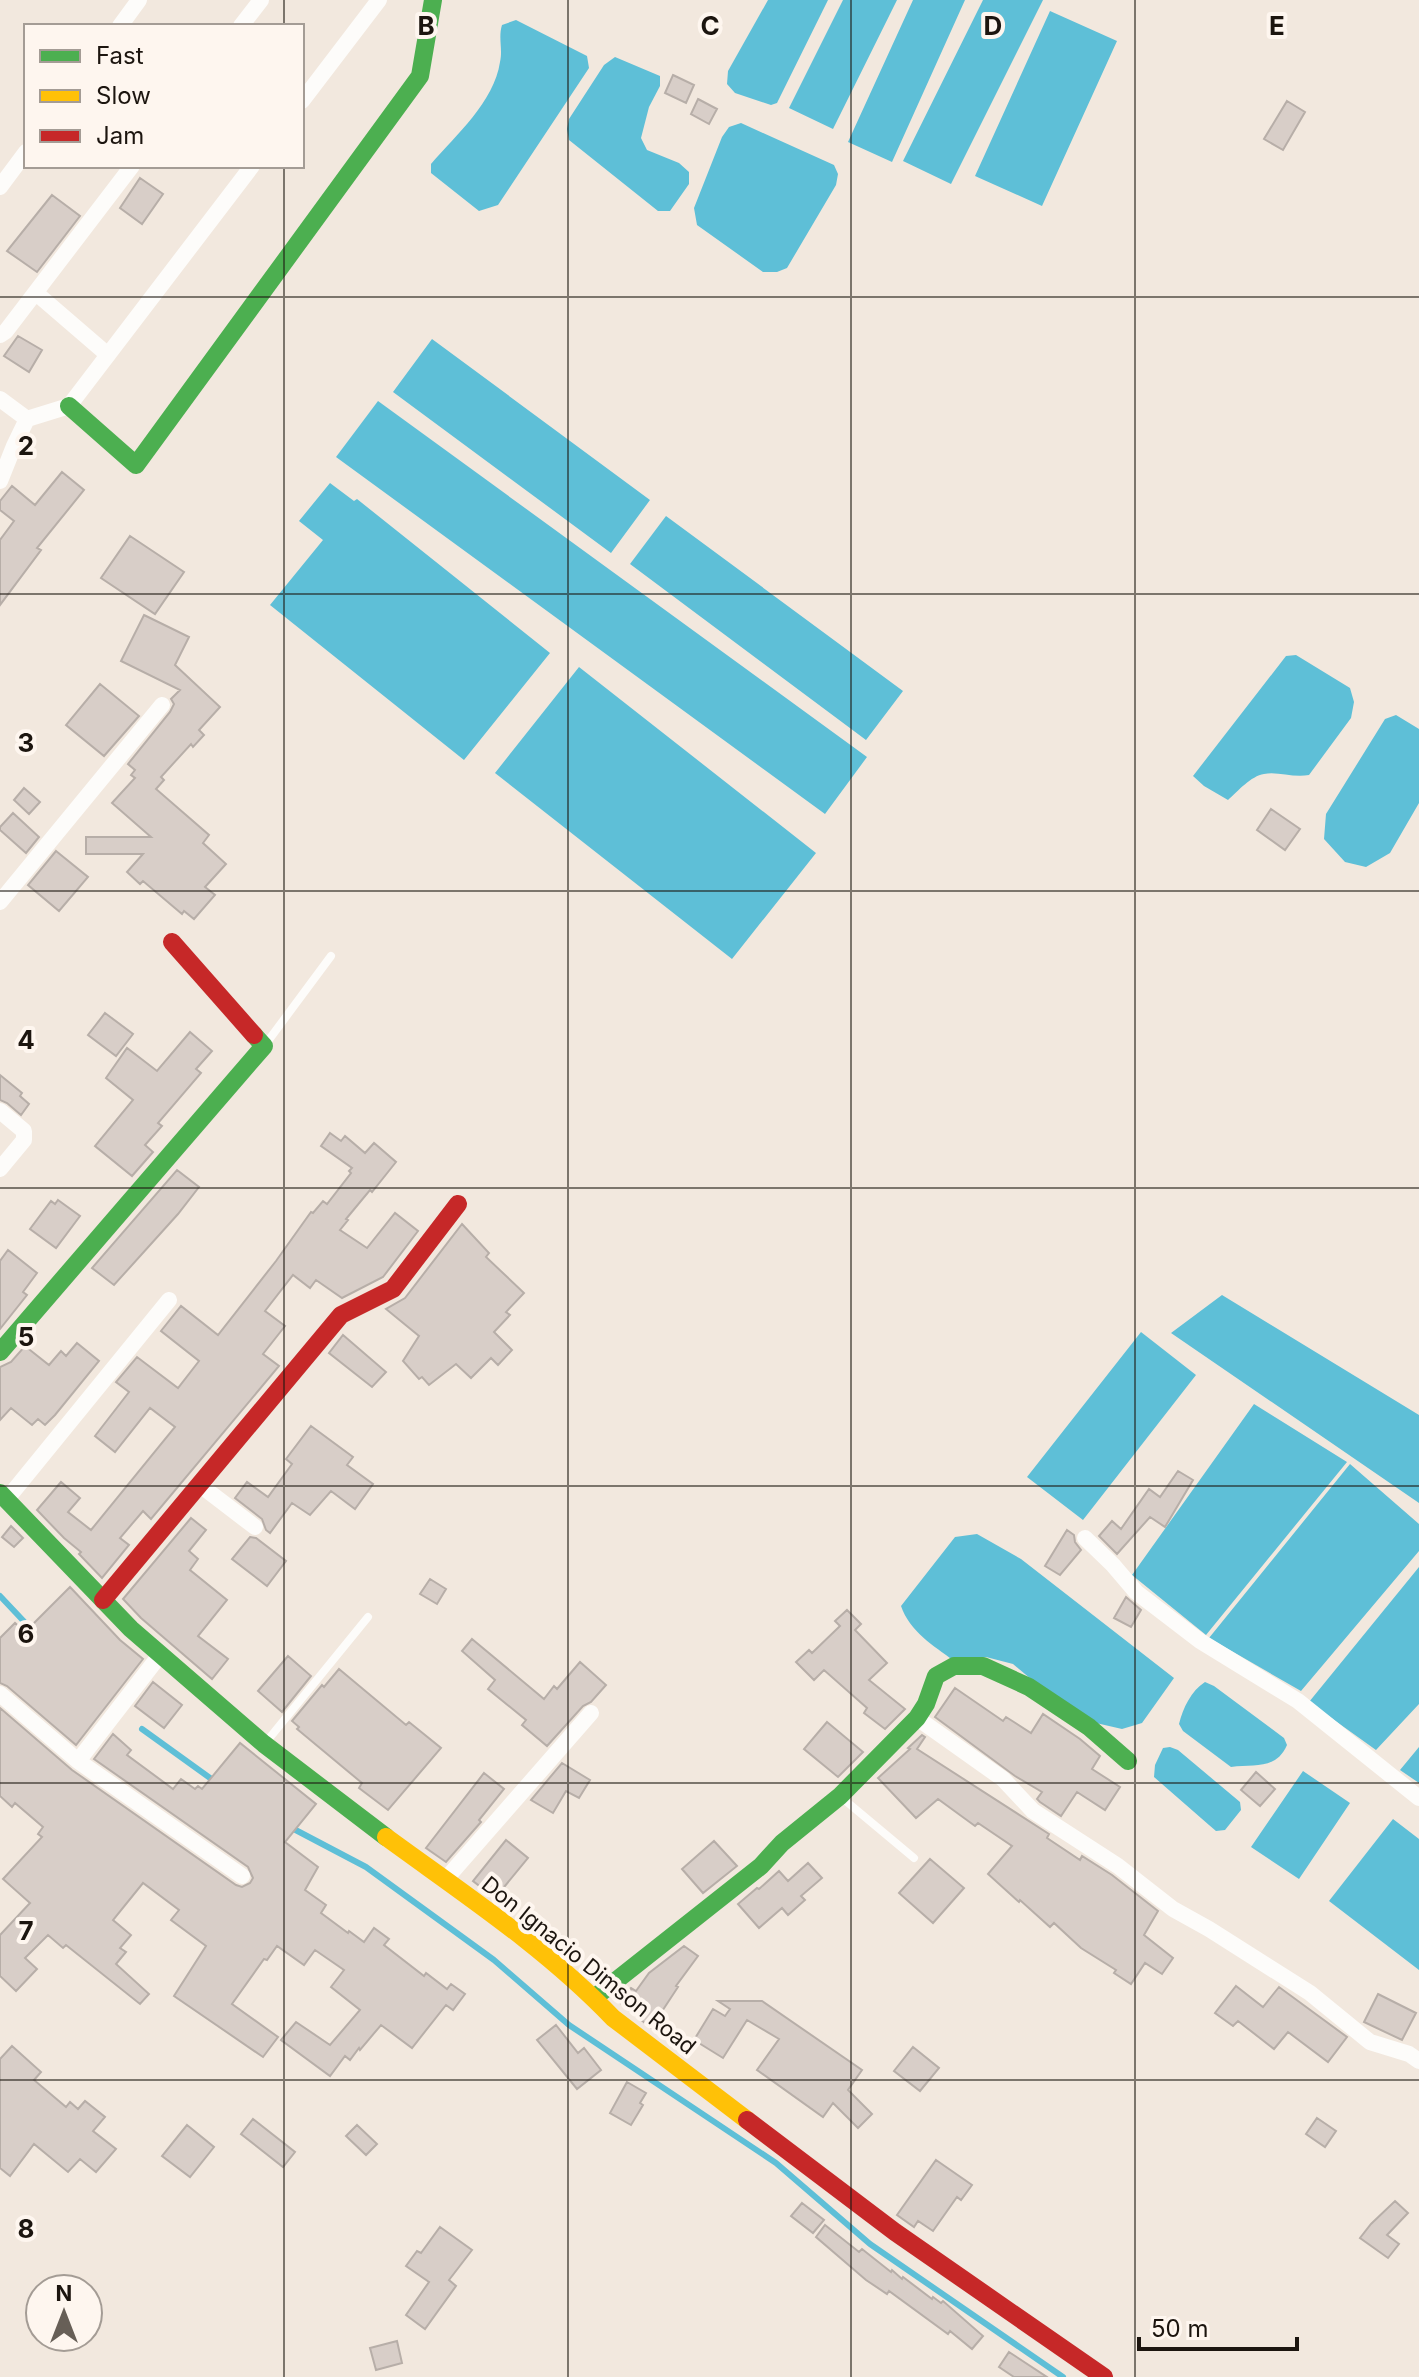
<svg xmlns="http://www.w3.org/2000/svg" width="1419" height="2377" font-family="Inter,sans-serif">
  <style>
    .water { fill: #5ebfd7 }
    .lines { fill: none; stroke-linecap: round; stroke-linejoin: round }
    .stream { stroke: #5ebfd7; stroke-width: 6 }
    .building { fill: #d8cec8; stroke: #b7aea8; stroke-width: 2 }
    .lane { stroke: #fdfcfa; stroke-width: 8 }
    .street { stroke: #fdfcfa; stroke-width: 16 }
    .fast { stroke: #4caf50; stroke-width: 18 }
    .slow { stroke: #ffc107; stroke-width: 18 }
    .jam { stroke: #c62828; stroke-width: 18 }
    .grid { fill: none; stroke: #1c150f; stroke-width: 2; stroke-opacity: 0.55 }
    .labels { text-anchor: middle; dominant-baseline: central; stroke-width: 8; stroke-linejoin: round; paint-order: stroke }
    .street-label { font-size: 22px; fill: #1c150f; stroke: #fef6ef }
    .grid-label { font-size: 26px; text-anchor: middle; font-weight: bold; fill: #1c150f; stroke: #fef6ef; stroke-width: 8; stroke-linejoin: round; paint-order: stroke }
  </style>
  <rect width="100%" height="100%" fill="#f2e8de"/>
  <path class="water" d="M768,0H828L777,103L771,105L735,93L727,84L728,71Z
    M843,0H897L833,129L789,108Z
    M913,0H965L892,162L848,142Z
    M983,0H1043L951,184L903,161Z
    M1050,11L1117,41L1042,206L975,176Z
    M516,20L587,56L589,68L498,205L479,211L431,173V164C456,135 494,102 500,62C503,49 498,38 502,25Z
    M615,57L660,76V86L649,107L641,138L647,150L679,163L689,172V184L670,211H658L569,140L567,129L569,119L604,65Z
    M741,123L834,165L838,174L836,185L787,268L777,272H763L697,225L694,208L722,137L729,127Z
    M432,339L650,500L611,553L393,392Z
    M378,401L867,757L825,814L336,457Z
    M330,483L354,501L357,499L550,653L464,760L270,605L323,540L299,521Z
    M666,516L903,691L866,740L630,564Z
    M1296,655L1350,688L1354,702L1351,718L1309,775C1293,778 1277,771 1264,774C1251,776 1238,791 1228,800L1204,786L1193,776L1286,656Z
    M579,667L816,853L732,959L495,773Z
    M1396,715L1419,729V803L1390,853L1366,867L1345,862L1324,839L1326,814L1385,719Z
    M1222,1295L1419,1415V1503L1171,1333Z
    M1141,1332L1196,1375L1083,1520L1027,1477Z
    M1254,1404L1347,1462L1206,1635L1132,1575Z
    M1350,1464L1419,1524V1551L1301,1691L1209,1638Z
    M977,1534L1021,1559L1174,1678L1142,1723L1122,1729L1096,1723L1043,1689L1013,1664L986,1657L954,1661C933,1645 910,1632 901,1606L955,1537Z
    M1419,1567V1704L1376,1750L1309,1702Z
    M1205,1682L1214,1686L1284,1738L1287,1745C1276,1770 1255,1764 1231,1767L1183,1731L1179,1724C1183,1708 1191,1691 1205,1682Z
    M1170,1747L1178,1750L1240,1802L1241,1810L1225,1830L1216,1831L1209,1825L1154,1777L1155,1765L1163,1748Z
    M1419,1747V1783L1400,1770Z
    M1303,1771L1350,1803L1299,1879L1251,1847Z
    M1393,1819L1419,1839V1970L1329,1901Z"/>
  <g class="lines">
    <path class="stream" d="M0,1596L33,1631
      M142,1729L217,1783
      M288,1826L366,1867L494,1960L569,2025L776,2163L870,2244L1063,2377"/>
  </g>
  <path class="building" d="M673,75L694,85L686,103L665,93Z
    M698,99L717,109L709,124L691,114Z
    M1287,101L1305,112L1283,150L1264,139Z
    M140,178L163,194L142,224L120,208Z
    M52,195L80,216L37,272L7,251Z
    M18,336L42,350L29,372L4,356Z
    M62,472L84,490L37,548L41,550L0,605V540L14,521L0,510V501L12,486L35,505Z
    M130,536L184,572L155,614L101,578Z
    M144,615L189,637L175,665L220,707L199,730L204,735L193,747L191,744L161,777L164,780L156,789L209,835L203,843L226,864L205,887L215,895L194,919L184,911L182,914L143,881L140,884L127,872L143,854H86V837H151L112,803L135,778L131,775L135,770L128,764L170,712L174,704L171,699L180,690L121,661Z
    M100,684L139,716L104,756L66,725Z
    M24,788L40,802L29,814L14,800Z
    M1271,809L1300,829L1285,850L1257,830Z
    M13,813L39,837L26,853L0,830V827Z
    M56,851L88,877L59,911L28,885Z
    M105,1013L133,1034L116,1056L88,1035Z
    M190,1032L212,1051L196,1069L201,1073L158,1123L162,1126L145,1145L153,1152L132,1176L95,1146L133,1100L106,1078L127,1048L157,1071Z
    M0,1075L22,1093L20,1096L29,1104L21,1115L7,1103L0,1100Z
    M330,1133L341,1141L345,1136L365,1153L374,1143L396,1162L372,1192L370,1190L346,1219L348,1220L340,1230L367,1248L395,1213L418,1231L383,1277L342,1298L316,1280L310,1288L293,1275L265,1311L285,1326L263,1354L279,1366L151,1519L143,1511L120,1538L129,1545L102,1578L79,1554L81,1552L64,1538L37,1510L61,1482L80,1498L68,1512L91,1530L175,1427L150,1408L115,1452L95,1436L129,1392L116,1382L137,1357L178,1388L199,1361L161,1331L181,1306L218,1335L276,1261L311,1212L313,1213L323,1201L327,1204L351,1173L349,1171L352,1168L321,1146Z
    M177,1170L199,1187L178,1214L114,1285L92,1268Z
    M58,1200L80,1216L56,1248L30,1229L51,1201L55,1204Z
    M462,1224L489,1253L486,1257L524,1293L506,1312L510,1315L494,1332L512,1350L498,1365L491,1358L471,1378L456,1364L429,1385L422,1377L419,1379L403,1361L419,1336L386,1309L405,1298Z
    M8,1250L37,1273L23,1292L27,1295L0,1329V1261Z
    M343,1335L386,1372L372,1387L329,1353Z
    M77,1343L99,1361L55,1415L45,1425L38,1419L32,1425L11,1408L0,1420V1367L11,1362L25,1346L49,1365L61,1351L66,1356Z
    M311,1426L353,1457L347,1465L373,1484L355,1509L331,1491L310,1515L292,1503L270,1533L266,1530L262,1519L235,1498L247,1482L268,1497L292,1464L286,1459Z
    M1178,1471L1193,1480L1165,1527L1150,1517L1117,1554L1099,1536L1112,1521L1121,1529L1149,1489L1160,1497Z
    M191,1518L206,1530L189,1551L198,1559L190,1570L227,1600L198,1636L228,1659L212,1679L141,1618L123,1599Z
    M11,1526L23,1538L14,1547L2,1537Z
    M1067,1530L1074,1535L1075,1542L1081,1550L1060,1575L1045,1566Z
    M250,1537L256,1538L286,1561L267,1586L232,1559Z
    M430,1579L446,1589L437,1604L420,1594Z
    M70,1587L120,1640L143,1659L76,1745L7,1686L0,1683V1638L15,1623L25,1632Z
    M1126,1597L1141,1610L1131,1627L1114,1618Z
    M847,1610L861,1624L855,1630L887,1663L869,1680L905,1709L885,1729L864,1713L867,1708L824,1670L814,1680L796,1662L809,1650L812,1653L840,1626L835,1621Z
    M472,1639L544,1699L554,1686L557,1689L580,1662L606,1685L591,1702L583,1706L547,1746L522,1725L526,1720L488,1689L495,1680L462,1651Z
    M288,1656L311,1676L282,1712L258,1691Z
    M339,1669L406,1725L409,1722L441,1748L388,1810L359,1788L362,1783L297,1729L299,1727L292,1721L322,1685L324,1687Z
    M153,1682L182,1705L164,1728L135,1706Z
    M955,1688L1003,1721L1006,1717L1031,1733L1043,1714L1080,1739L1100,1756L1092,1769L1120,1787L1105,1810L1077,1792L1061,1816L1040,1802L1037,1799L1042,1792L1015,1776L935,1717Z
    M0,1708L72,1770L236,1885L242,1887L250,1883L253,1878L248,1867L94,1759L113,1734L131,1750L127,1755L173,1789L181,1779L195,1789L198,1786L202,1789L240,1743L316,1804L285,1842L318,1867L305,1890L326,1905L321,1913L348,1933L349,1931L364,1942L374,1928L389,1939L384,1945L424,1976L426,1973L447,1989L451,1984L465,1994L453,2010L446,2005L412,2048L381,2025L360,2050L359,2048L350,2060L345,2056L330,2076L281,2040L296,2022L330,2045L360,2010L331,1987L344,1970L315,1950L304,1965L277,1946L267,1960L264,1959L232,2004L278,2037L263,2057L174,1996L206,1946L171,1920L179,1910L143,1883L113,1920L131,1935L120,1948L126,1952L116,1964L149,1994L140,2004L66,1945L63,1948L48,1935L25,1958L37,1969L16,1991L0,1976V1935L30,1903L3,1879L42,1837L38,1834L43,1827L15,1803L12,1807L0,1796Z
    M827,1722L863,1752L838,1777L804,1749Z
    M922,1735L925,1737L917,1749L1049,1834L1047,1838L1080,1860L1082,1856L1112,1875L1158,1911L1144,1935L1173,1958L1162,1974L1145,1963L1131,1984L1114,1973L1116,1970L1081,1948L1054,1923L1050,1927L1020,1900L1019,1902L988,1874L1012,1846L978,1823L975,1826L938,1799L916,1818L878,1778L910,1749L908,1748Z
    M562,1763L590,1780L579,1798L566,1791L553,1813L531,1800Z
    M1256,1772L1275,1789L1260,1806L1241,1790Z
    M484,1773L504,1789L479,1820L481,1822L446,1862L426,1848Z
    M506,1840L528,1858L495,1898L473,1881Z
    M714,1841L737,1866L703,1893L682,1869Z
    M930,1859L964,1888L933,1923L899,1893Z
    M808,1863L822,1878L801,1896L805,1900L788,1915L782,1908L759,1928L738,1904L757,1888L759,1889L779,1871L788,1881Z
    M684,1946L698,1956L676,1986L678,1987L651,2028L617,2000L631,1988L636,1991L649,1973Z
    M1236,1986L1263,2007L1279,1987L1347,2037L1328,2062L1288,2032L1274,2049L1238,2021L1233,2026L1215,2013Z
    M1378,1994L1416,2013L1402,2040L1364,2022Z
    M718,2001H762L862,2070L848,2090L872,2114L858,2128L833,2103L823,2117L757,2070L779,2039L747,2020L723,2058L694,2040L713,2009L725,2016L730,2009Z
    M556,2025L578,2053L584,2048L601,2070L577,2089L537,2040Z
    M12,2046L41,2072L34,2080L66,2107L70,2102L78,2109L85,2101L105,2117L93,2131L116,2149L96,2172L80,2159L68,2172L34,2144L10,2176L0,2168V2059Z
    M913,2047L939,2068L920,2091L894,2071Z
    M627,2082L646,2093L640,2103L643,2105L631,2125L610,2113Z
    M1317,2118L1336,2131L1325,2147L1306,2134Z
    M253,2119L295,2152L283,2167L241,2134Z
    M187,2125L214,2147L190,2177L162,2156Z
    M357,2125L377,2144L366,2155L346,2136Z
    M936,2160L972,2185L961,2200L957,2197L933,2231L918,2221L914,2227L897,2215Z
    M1395,2201L1408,2213L1387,2235L1399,2244L1388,2258L1360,2238L1371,2224Z
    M802,2203L824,2220L813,2233L791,2216Z
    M825,2225L859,2252L862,2249L891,2272L892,2270L902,2279L903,2277L932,2299L933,2297L941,2303L943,2301L983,2336L972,2349L950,2331L948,2334L889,2291L887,2294L866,2280L816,2237Z
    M440,2227L472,2250L449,2280L456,2286L425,2329L406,2315L429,2282L406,2266L417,2251L421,2253Z
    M397,2341L402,2363L376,2370L370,2348Z
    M1009,2352L1047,2377H1014L999,2367Z"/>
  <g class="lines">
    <path class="lane" d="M265,1045L331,956
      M267,1741L368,1617
      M841,1797L914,1858"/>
    <path class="street" d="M120,26L139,0
      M241,26L261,0
      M302,101L379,0
      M0,187L26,152
      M36,293L108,355
      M0,335L6,331L132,166
      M0,399L27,419L69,406L252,166
      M0,481L14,446L27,419
      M0,902L162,705
      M0,1111L24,1131V1140L0,1169
      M200,1485L255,1527
      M7,1499L169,1300
      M1085,1538L1113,1565L1136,1592L1200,1641L1298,1701L1419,1798
      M0,1694L78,1761L242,1876
      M917,1718L1003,1779L1033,1811L1118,1866L1173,1909L1209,1929L1310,1993L1370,2042L1409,2054L1419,2061
      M78,1761L160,1655
      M445,1880L591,1713"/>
    <path class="fast" d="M69,406L136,465L420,76L433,0
      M0,1352L264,1046L254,1035
      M0,1493L131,1629L264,1744L386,1837
      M594,1998L761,1866L782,1843L840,1796L917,1718L926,1704L936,1676L954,1666H983L1029,1687L1089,1727L1128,1761"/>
    <path class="slow" d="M386,1837C464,1894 546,1948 613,2018L747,2120"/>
    <path class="jam" d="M172,942L254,1035
      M103,1600L341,1315L393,1289L458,1204
      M747,2120L895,2232L1104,2377"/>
  </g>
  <path class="grid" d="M284,0V26M568,0V2377M851,0V2377M1135,0V2377M284,166V2377M0,297H1419M0,594H1419M0,891H1419M0,1188H1419M0,1486H1419M0,1783H1419M0,2080H1419"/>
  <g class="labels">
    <g class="street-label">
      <text transform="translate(589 1965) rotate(39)">Don Ignacio Dimson Road</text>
    </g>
  </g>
  <g class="grid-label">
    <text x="426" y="35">B</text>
    <text x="710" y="35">C</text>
    <text x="993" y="35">D</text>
    <text x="1277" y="35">E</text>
    <text x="26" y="455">2</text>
    <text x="26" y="752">3</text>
    <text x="26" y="1049">4</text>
    <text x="26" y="1346">5</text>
    <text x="26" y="1643">6</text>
    <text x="26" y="1940">7</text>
    <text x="26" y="2238">8</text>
  </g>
  <rect x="24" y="24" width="280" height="144" fill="#fef6ef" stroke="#a49c95" stroke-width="2"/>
  <rect x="40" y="50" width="40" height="12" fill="#4caf50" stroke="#a49c95" stroke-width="2"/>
  <text x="96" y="64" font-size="24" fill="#1c150f">Fast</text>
  <rect x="40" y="90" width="40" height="12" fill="#ffc107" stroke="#a49c95" stroke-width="2"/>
  <text x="96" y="104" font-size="24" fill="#1c150f">Slow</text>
  <rect x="40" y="130" width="40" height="12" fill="#c62828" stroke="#a49c95" stroke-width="2"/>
  <text x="96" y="144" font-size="24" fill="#1c150f">Jam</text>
  <g transform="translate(64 2313)"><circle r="38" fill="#fef6ef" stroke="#a49c95" stroke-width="2"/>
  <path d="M0-6L14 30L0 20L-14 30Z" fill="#675f57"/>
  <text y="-12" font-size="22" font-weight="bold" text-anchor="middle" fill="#1c150f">N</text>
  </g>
  <path d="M1139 2337v12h158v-12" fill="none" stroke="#1c150f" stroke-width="4"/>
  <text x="1151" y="2337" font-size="24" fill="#1c150f" stroke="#fef6ef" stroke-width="6" paint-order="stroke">50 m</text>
</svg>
